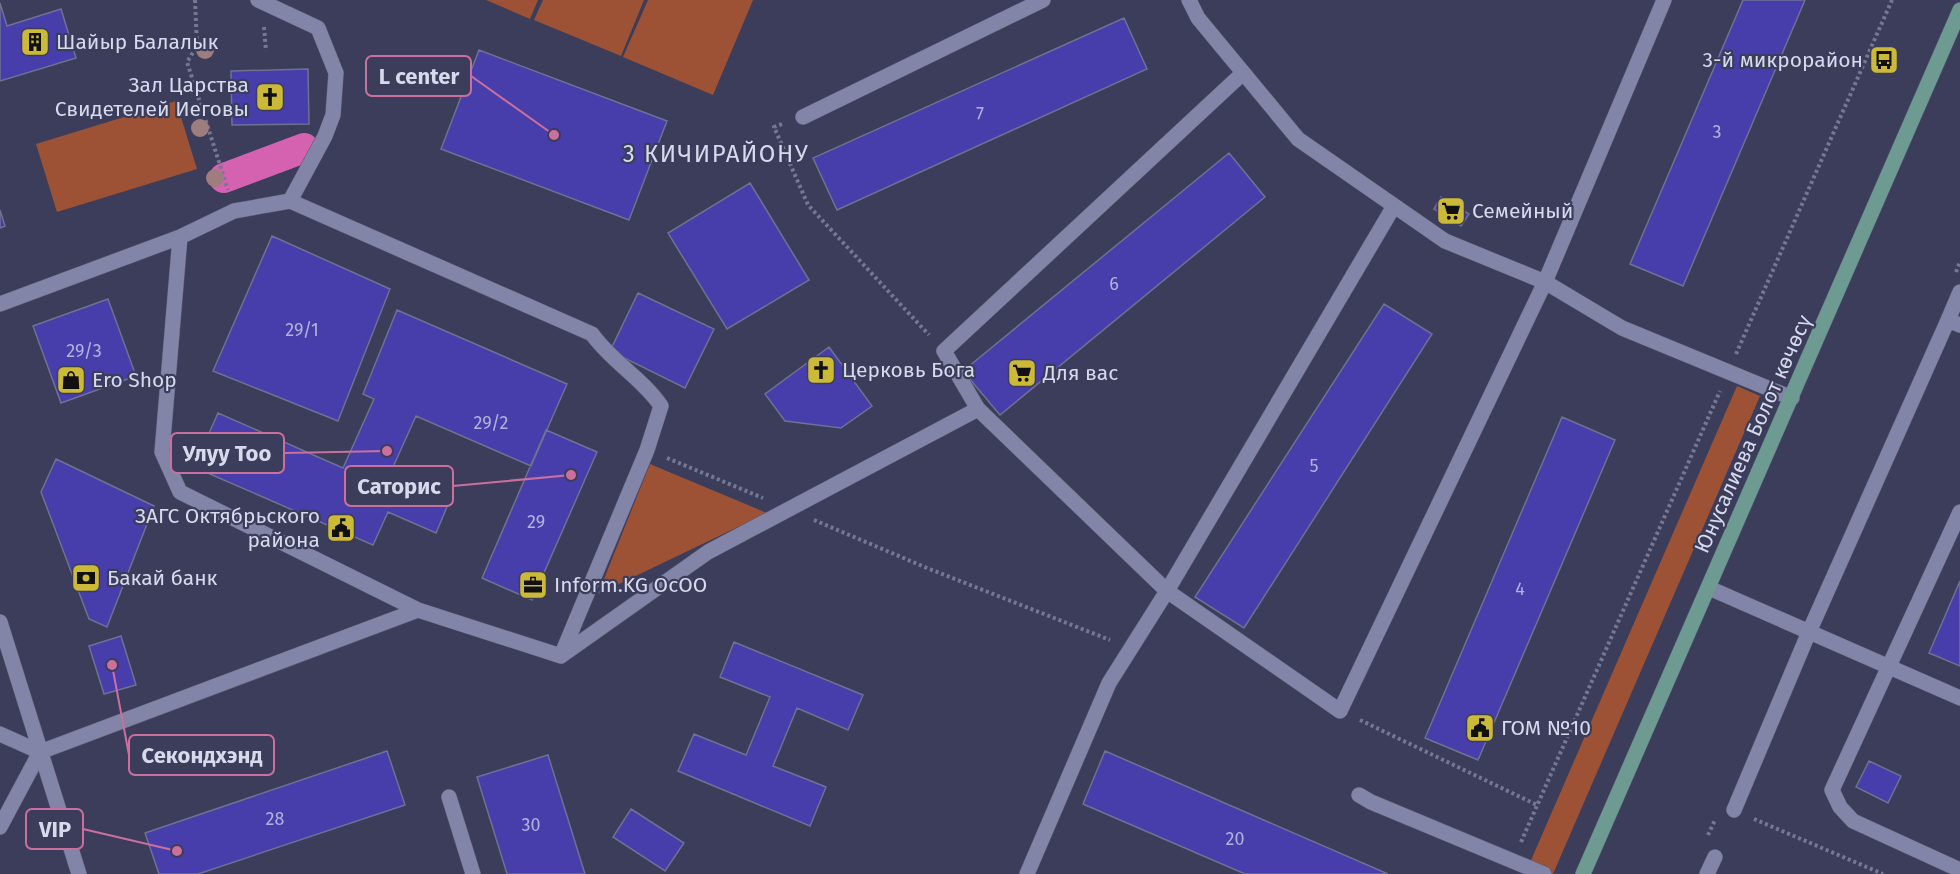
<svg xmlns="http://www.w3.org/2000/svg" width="1960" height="874" font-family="'Fira Sans',sans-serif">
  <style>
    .green { fill: #9d5236 }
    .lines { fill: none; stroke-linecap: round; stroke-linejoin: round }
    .canal { stroke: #d462b1; stroke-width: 30 }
    .building { fill: #473eac; stroke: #6e7192; stroke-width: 1.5 }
    .lane-casing { stroke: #585a73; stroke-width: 16 }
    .secondary-casing { stroke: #585a73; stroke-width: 16 }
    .primary-casing { stroke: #585a73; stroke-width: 16 }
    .path { stroke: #767892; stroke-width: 4; stroke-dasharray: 3 3; stroke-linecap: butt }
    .lane { stroke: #8285a7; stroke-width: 15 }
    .secondary { stroke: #8285a7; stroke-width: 15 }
    .primary { stroke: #6d9a91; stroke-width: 15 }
    .tree { fill: #9f7d7e }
    .labels { text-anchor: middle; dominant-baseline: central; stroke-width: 4.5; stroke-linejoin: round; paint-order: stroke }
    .number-label { font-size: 18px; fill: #b3b2dc }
    .poi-label { font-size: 21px; fill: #d7d9ec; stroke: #3b3d5b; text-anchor: start }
    .street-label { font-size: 21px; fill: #d7d9ec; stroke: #3b3d5b }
    .quarter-label { font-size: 24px; letter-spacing: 1.5px; fill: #d7d9ec; stroke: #3b3d5b }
    .leader { fill: none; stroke: #cb6f9c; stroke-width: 2 }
    .callout-dot { fill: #cb6f9c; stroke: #3b3d5b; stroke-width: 2 }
    .callout { fill: #3b3d5b; stroke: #cb6f9c; stroke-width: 2 }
    .callout-label { font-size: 22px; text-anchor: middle; font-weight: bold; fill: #d7d9ec }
  </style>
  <rect width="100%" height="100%" fill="#3b3d5b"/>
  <path class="green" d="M486,0H538L530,19Z
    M543,0H644L621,56L534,20Z
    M648,0H753L713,95L623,57Z
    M176,101L197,169L57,212L36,144Z
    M1737,386L1760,396L1553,874H1525Z
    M650,464L767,513L598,594Z"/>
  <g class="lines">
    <path class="canal" d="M224,178L304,148"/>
  </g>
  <path class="building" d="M1743,0H1805L1683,286L1630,264Z
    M0,3L7,26L61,9L76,58L0,81Z
    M1124,18L1147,69L837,210L813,158Z
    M479,50L667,121L629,220L441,149Z
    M308,69L309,124L232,125L231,71Z
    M1229,153L1265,197L1000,415L963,371Z
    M750,183L809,280L727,329L668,233Z
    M1441,197L1469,214L1461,226L1434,209Z
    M0,210L5,226L0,228Z
    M272,236L390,289L338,421L213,371Z
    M638,293L714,329L685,388L610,351Z
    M108,299L136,376L61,403L33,326Z
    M1384,304L1432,334L1244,628L1195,597Z
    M397,310L567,384L531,466L416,416L389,476L449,502L436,533L388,512L373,545L194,467L218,413L343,468L374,399L363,394Z
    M829,347L872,406L841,428L785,421L765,394Z
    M1562,417L1615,440L1478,760L1425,738Z
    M546,430L597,452L532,600L482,578Z
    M56,459L154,506L107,627L89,619L41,492Z
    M1960,581V666L1929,653Z
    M121,636L136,685L104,694L89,646Z
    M734,642L863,695L848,730L797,708L773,766L826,787L810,826L678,771L694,734L746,755L770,697L720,677Z
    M387,751L405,805L198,874H159L145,833Z
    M1105,751L1388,874H1245L1083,804Z
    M548,755L585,874H507L477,777Z
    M1869,761L1901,776L1888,803L1856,787Z
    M631,809L684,843L665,871L613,837Z"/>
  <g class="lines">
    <g class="lane-casing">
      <path id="lane" d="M258,0L318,28L336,73L333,115L325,136L290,201
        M1189,0L1198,18L1298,139L1445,241L1545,282L1622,328L1792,398
        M803,117L1043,0
        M1394,206L1167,591L1340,711L1545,282L1664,0
        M180,237L234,211L290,201L592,334C612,362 643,379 661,406L647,450L561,656
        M1960,292L1948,320L1960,325
        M0,304L180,237L162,452L180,492L418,610L561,656
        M978,409L944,351L1243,73
        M1960,512L1832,790L1840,807L1853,821L1960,870
        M1709,588L1960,698
        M561,656L708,552L978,409L1167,591L1109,683L1027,874
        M1359,795L1371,802L1544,874
        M449,797L473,874
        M1734,810L1809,632L1948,320
        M0,827L40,752L418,610
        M1707,874L1715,857"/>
    </g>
    <g class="secondary-casing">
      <path id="secondary" d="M0,622L79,874
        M0,734L40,752"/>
    </g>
    <g class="primary-casing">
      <path id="primary" d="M1583,874L1960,10"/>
    </g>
    <path class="path" d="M195,0L197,46L187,62L228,190
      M264,27L266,51
      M782,124L774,127L808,205L929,335
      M1956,272L1960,262
      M1736,354L1892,0
      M667,458L763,498
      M814,520L927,568L1110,640
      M1360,720L1537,805
      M1754,819L1883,874
      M1708,835L1715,820
      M1521,842L1720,391"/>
    <use href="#lane" class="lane"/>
    <use href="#secondary" class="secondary"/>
    <use href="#primary" class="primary"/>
  </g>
  <g class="tree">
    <circle cx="205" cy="50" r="9"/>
    <circle cx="200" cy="128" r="9"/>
    <circle cx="215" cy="178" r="9"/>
  </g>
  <defs>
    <g id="building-square" transform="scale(1.5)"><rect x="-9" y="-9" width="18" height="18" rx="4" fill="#ccb938" stroke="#3b3d5b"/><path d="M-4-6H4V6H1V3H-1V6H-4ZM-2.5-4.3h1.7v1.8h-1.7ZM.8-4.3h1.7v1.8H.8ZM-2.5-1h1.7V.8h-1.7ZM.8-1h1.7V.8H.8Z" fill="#111"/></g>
    <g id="bus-square" transform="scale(1.5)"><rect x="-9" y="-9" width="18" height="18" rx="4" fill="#ccb938" stroke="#3b3d5b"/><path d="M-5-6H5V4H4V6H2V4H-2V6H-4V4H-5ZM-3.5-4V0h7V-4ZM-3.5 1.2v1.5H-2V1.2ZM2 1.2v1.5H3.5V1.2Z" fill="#111"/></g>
    <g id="church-square" transform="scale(1.5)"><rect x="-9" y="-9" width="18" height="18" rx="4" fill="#ccb938" stroke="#3b3d5b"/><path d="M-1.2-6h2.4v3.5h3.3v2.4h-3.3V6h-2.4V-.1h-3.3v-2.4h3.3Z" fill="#111"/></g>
    <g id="supermarket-square" transform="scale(1.5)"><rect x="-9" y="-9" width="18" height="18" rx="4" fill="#ccb938" stroke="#3b3d5b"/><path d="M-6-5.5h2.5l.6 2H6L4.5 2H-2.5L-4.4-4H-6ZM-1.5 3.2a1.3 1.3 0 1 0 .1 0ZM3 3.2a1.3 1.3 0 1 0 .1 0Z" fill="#111"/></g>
    <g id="shop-square" transform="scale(1.5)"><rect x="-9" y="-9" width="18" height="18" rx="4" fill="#ccb938" stroke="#3b3d5b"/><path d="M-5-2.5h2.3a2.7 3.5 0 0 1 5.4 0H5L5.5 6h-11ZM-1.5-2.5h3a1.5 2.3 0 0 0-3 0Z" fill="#111"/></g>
    <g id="civic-square" transform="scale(1.5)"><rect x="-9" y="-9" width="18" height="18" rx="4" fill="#ccb938" stroke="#3b3d5b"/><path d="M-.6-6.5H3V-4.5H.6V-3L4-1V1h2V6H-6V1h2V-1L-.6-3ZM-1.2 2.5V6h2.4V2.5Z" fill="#111"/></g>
    <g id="bank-square" transform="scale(1.5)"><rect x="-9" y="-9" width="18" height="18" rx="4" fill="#ccb938" stroke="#3b3d5b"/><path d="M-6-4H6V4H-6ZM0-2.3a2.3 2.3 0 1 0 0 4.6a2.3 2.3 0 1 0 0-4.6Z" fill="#111"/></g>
    <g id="office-square" transform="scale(1.5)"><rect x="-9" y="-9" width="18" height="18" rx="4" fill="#ccb938" stroke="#3b3d5b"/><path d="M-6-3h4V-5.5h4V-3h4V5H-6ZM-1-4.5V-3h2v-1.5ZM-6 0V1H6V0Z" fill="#111"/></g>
  </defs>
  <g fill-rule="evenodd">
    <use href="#building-square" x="35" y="42"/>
    <use href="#bus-square" x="1884" y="60"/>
    <use href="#church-square" x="270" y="97"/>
    <use href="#supermarket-square" x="1451" y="211"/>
    <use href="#church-square" x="821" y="370"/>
    <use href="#supermarket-square" x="1022" y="373"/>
    <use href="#shop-square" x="71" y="380"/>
    <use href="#civic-square" x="341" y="528"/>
    <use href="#bank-square" x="86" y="578"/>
    <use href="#office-square" x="533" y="585"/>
    <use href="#civic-square" x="1480" y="728"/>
  </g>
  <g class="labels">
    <g class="number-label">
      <text x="980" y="114">7</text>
      <text x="1717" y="132">3</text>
      <text x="1114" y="284">6</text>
      <text x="302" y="330">29/1</text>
      <text x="84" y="351">29/3</text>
      <text x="491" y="423">29/2</text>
      <text x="1314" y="466">5</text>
      <text x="536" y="522">29</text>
      <text x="1520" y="589">4</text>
      <text x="275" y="819">28</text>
      <text x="531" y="825">30</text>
      <text x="1235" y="839">20</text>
    </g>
    <g class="poi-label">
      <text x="56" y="42">Шайыр Балалык</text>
      <text x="1863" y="60" text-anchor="end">3-й микрорайон</text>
      <text x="249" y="85" text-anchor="end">Зал Царства<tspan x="249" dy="24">Свидетелей Иеговы</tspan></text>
      <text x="1472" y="211">Семейный</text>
      <text x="842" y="370">Церковь Бога</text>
      <text x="1043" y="373">Для вас</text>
      <text x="92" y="380">Ero Shop</text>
      <text x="320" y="516" text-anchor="end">ЗАГС Октябрьского<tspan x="320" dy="24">района</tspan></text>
      <text x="107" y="578">Бакай банк</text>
      <text x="554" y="585">Inform.KG OcOO</text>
      <text x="1501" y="728">ГОМ №10</text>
    </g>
    <g class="street-label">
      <text transform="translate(1753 434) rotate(-66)">Юнусалиева Болот көчөсү</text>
    </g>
    <g class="quarter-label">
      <text x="716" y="154">3 КИЧИРАЙОНУ</text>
    </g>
  </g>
  <path class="leader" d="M554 135L471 76M387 451L284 453M571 475L453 486M112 665L129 755M177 851L83 829"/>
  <g class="callout-dot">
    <circle cx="554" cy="135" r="6"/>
    <circle cx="387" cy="451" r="6"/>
    <circle cx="571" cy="475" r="6"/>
    <circle cx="112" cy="665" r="6"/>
    <circle cx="177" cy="851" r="6"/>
  </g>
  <g class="callout">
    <rect x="366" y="56" width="105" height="40" rx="6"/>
    <rect x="171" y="433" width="113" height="40" rx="6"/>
    <rect x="345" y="466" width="108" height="40" rx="6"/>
    <rect x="129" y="735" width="145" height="40" rx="6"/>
    <rect x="26" y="809" width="57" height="40" rx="6"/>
  </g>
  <g class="callout-label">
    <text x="419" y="84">L center</text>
    <text x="227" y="461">Улуу Тоо</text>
    <text x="399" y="494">Саторис</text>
    <text x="202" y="763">Секондхэнд</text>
    <text x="55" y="837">VIP</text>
  </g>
</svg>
